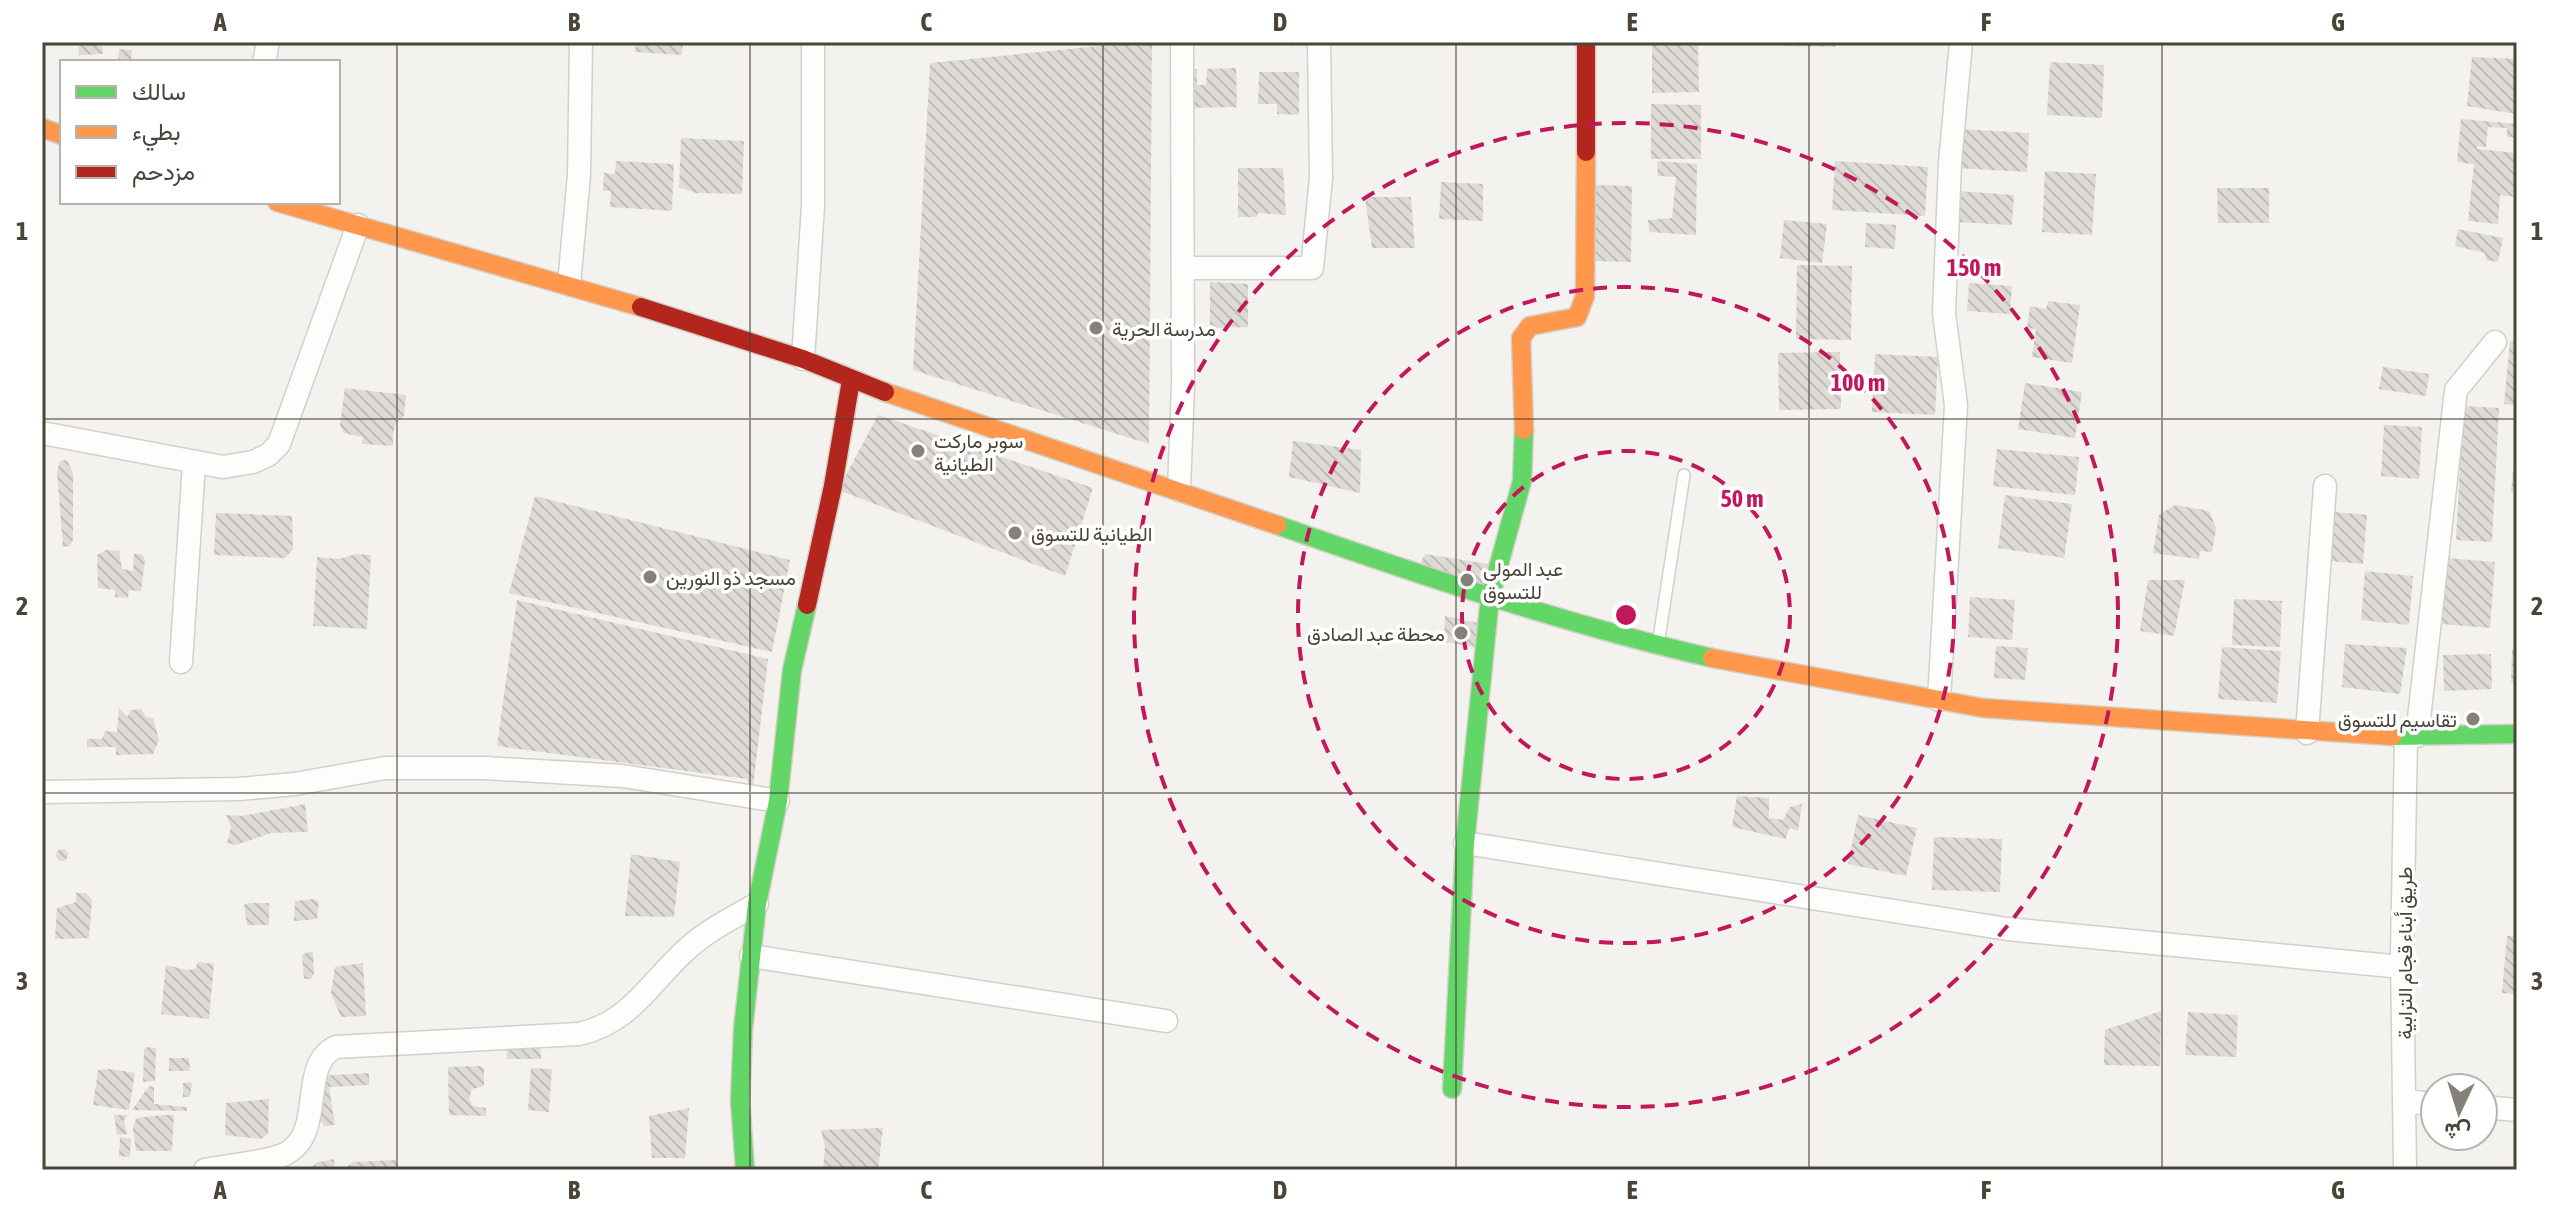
<svg xmlns="http://www.w3.org/2000/svg" width="2559" height="1212" font-family="'Asap Condensed',Vazirmatn,sans-serif">
  <style>
    .building { fill: url(#building-back-hatch) }
    .lines { fill: none; stroke-linecap: round; stroke-linejoin: round }
    .lane-casing { stroke: #d2d0cb; stroke-width: 14 }
    .street-casing { stroke: #d2d0cb; stroke-width: 25 }
    .fast-casing { stroke: #d3cfc5; stroke-width: 21 }
    .slow-casing { stroke: #d3cfc5; stroke-width: 21 }
    .jam-casing { stroke: #d3cfc5; stroke-width: 21 }
    .lane { stroke: #fdfdfc; stroke-width: 11 }
    .street { stroke: #fdfdfc; stroke-width: 22 }
    .fast { stroke: #63d668; stroke-width: 18 }
    .slow { stroke: #ff974d; stroke-width: 18 }
    .jam { stroke: #b3261e; stroke-width: 18 }
    .grid { fill: none; stroke: #4b4439; stroke-width: 2; stroke-opacity: 0.55 }
    .ring { fill: none; stroke: #c2185b; stroke-width: 4; stroke-dasharray: 14 10 }
    .poi-dot { fill: #868178; stroke: #fff; stroke-width: 3 }
    .labels { text-anchor: middle; dominant-baseline: central; stroke-width: 7; stroke-linejoin: round; paint-order: stroke }
    .poi-label { font-size: 20px; fill: #4b4439; stroke: #fff; text-anchor: start }
    .street-label { font-size: 20px; fill: #4b4439; stroke: #fff }
    .centre { fill: #c2185b; stroke: #fff; stroke-width: 4 }
    .ring-label { font-size: 24px; text-anchor: middle; font-weight: bold; fill: #c2185b; stroke: #fff; stroke-width: 7; stroke-linejoin: round; paint-order: stroke }
    .neatline { fill: none; stroke: #4b4439; stroke-width: 3 }
    .grid-label { font-size: 26px; text-anchor: middle; font-weight: bold; fill: #4b4439 }
  </style>
  <defs>
    <pattern id="building-back-hatch" width="6" height="6" patternUnits="userSpaceOnUse" patternTransform="scale(2)"><rect width="6" height="6" fill="#dedbd6"/><path d="M-1 5l2 2M0 0l6 6M5-1l2 2" fill="none" stroke="#c0bdb8"/></pattern>
  </defs>
  <rect width="100%" height="100%" fill="#f4f2ee"/>
  <path class="building" d="M636,42H683L682,55L635,52Z
    M1139,42H1152L1149,444L913,370L930,63Z
    M1267,42H1294L1293,46Z
    M1652,42H1698L1699,92L1652,93Z
    M1782,42H1836L1835,47L1782,46Z
    M102,43L103,54L79,55L78,44Z
    M119,49L132,50L131,62H118Z
    M2472,57L2517,59V114L2467,106Z
    M2050,62L2104,65L2102,118L2047,115Z
    M1236,68L1237,107L1186,108V69H1197V85H1206L1207,69Z
    M1259,72H1299V115L1277,114V104H1258Z
    M1651,104L1701,105V159H1651Z
    M2461,119L2517,124V138L2507,137V128L2488,127L2486,147L2477,146V149L2517,153V197L2500,195L2498,224L2468,221L2474,164L2457,162Z
    M1959,129L2029,133L2027,172L1957,168Z
    M681,138L744,141L742,194L696,193L679,187Z
    M616,161L674,164L672,211L610,207L611,191H603L604,173L615,174Z
    M1657,161L1697,164L1696,235L1649,232L1648,220L1672,218L1676,177L1658,176Z
    M1835,161L1928,167L1925,216L1832,210Z
    M1238,168H1283L1286,215L1258,213L1257,217H1238Z
    M2045,171L2096,174L2092,235L2042,232Z
    M1441,182L1483,184V221L1439,219Z
    M1593,185L1632,186L1631,262L1592,261Z
    M2217,188H2269V223H2218Z
    M1957,191L2014,195L2012,225L1955,222Z
    M1365,197H1411L1415,248H1372Z
    M1784,220L1827,224L1822,263L1780,258Z
    M1866,223L1896,225L1895,249L1865,247Z
    M2458,229L2503,238L2498,262L2486,260L2485,253L2455,246Z
    M1797,265L1852,266L1851,340L1796,339Z
    M1210,282L1248,284V327L1210,328Z
    M1969,283L2012,286L2010,314L1967,311Z
    M2048,301L2080,305L2072,363L2032,357L2036,329L2027,328L2030,306L2046,309Z
    M2510,341L2517,342V405L2504,404Z
    M1840,352L1841,409L1779,410L1778,353Z
    M1875,354L1938,357L1935,415L1872,412Z
    M2383,367L2429,374L2426,396L2379,389Z
    M2025,383L2082,392L2075,438L2018,429Z
    M345,388L406,395L404,416L396,422L393,434V446L362,444L363,437L344,433L340,425Z
    M2463,406L2499,408L2492,542L2456,540Z
    M878,415L1093,488L1065,576L838,490Z
    M2384,425L2422,427L2419,479L2381,476Z
    M1293,441L1361,450L1360,493L1289,477Z
    M2515,448H2517V492H2511Z
    M1997,449L2079,457L2075,495L1993,486Z
    M67,460L73,473V540L70,546L63,547L57,472L60,461Z
    M2005,495L2072,504L2064,558L1998,548Z
    M535,496L790,560L772,652L509,593Z
    M2175,505L2209,511L2216,528L2212,552L2200,551L2199,559L2153,553L2159,515Z
    M2334,512L2367,515L2363,564L2330,561Z
    M216,513L292,516L293,549L285,558L214,555Z
    M106,550L119,551L122,569L133,571L134,554H142L145,560L141,591L129,590L128,598L115,597V590L98,588L97,555Z
    M356,554L371,555L367,629L313,626L317,557L339,559Z
    M1425,554L1488,564L1483,591L1417,570Z
    M2447,558L2495,562L2490,628L2442,624Z
    M2365,571L2413,576L2409,625L2361,620Z
    M2148,580H2185L2174,636L2140,631Z
    M1970,597L2015,600L2012,640L1968,637Z
    M2234,599L2282,601L2280,647L2232,645Z
    M517,600L768,659L752,796L747,779L497,746Z
    M1445,616L1478,623L1475,647L1444,642Z
    M2345,644L2407,648L2400,694L2342,687Z
    M1996,646L2028,648L2025,680L1994,678Z
    M2222,647L2281,651L2277,703L2218,699Z
    M2512,649H2517V683L2511,682Z
    M2491,654L2492,689L2444,691L2443,655Z
    M119,708L127,717L131,710L141,709L146,717L153,718L159,740L153,754L116,755V747H87V739H102L105,731L117,732Z
    M1737,796L1769,798V818L1783,820L1790,807L1802,804L1798,831L1789,828L1786,839L1732,827Z
    M305,804L308,832L271,833L236,845L227,843L231,827L226,815L242,816Z
    M1858,815L1917,828L1906,876L1848,864Z
    M1934,837L2002,839L2000,892L1932,890Z
    M56 855a6 6 0 1 1 12 0a6 6 0 1 1-12 0Z
    M631,854L680,862L674,917L625,916Z
    M76,893H86L92,900L89,938L55,939L57,908L76,902Z
    M312,899L319,901L317,919L294,921L295,901Z
    M248,903H269V925H247L244,905Z
    M2507,936H2517V994L2502,993Z
    M308,952H313L314,973L311,979H304L302,955Z
    M198,962L214,964L209,1019L161,1014L166,965L187,970L195,969Z
    M363,963L366,1016L341,1017L331,993L335,967Z
    M2161,1011L2160,1066L2104,1065L2105,1030Z
    M2188,1012L2238,1015L2236,1057L2185,1055Z
    M506,1045H540L541,1059H507Z
    M148,1047L156,1048L155,1081L143,1082L144,1049Z
    M169,1058H189L190,1071H169Z
    M479,1066L484,1068V1086L472,1089L469,1099L473,1106L486,1108V1116L449,1115L448,1067Z
    M531,1068L552,1069L549,1112L528,1110Z
    M110,1069L135,1073L129,1110L93,1105L98,1070Z
    M369,1073V1085L329,1087L335,1125L324,1126L318,1115L316,1076Z
    M192,1082L190,1097H183V1083Z
    M149,1086L154,1087V1104L187,1107V1111L132,1110Z
    M269,1099L268,1134L261,1139L225,1135L226,1103Z
    M689,1108L685,1158H652L649,1116Z
    M114,1115H128L124,1120L127,1134L117,1135Z
    M163,1115H174L172,1151H136L133,1129L136,1118Z
    M883,1128L878,1170L823,1168L825,1147L821,1130Z
    M120,1137L131,1139L130,1157L119,1156Z
    M334,1159L335,1170H310L315,1163Z
    M396,1160L399,1170L345,1168L353,1162Z"/>
  <g class="lines">
    <g class="lane-casing">
      <path id="lane" d="M1658,645L1684,475"/>
    </g>
    <g class="street-casing">
      <path id="street" d="M264,62L268,42
        M1184,268H1312L1321,178L1319,42
        M569,284L579,175L581,42
        M803,359L813,206V42
        M42,433L223,467L253,462L268,455L279,444L358,225
        M1179,490L1183,385L1182,42
        M181,662L194,463
        M1939,700L1956,405L1944,313L1950,163L1961,42
        M2307,733L2325,486
        M2417,736L2456,390L2495,342
        M42,792L239,789L295,784L385,768H485L623,776L778,801
        M1465,843L2007,929L2402,967
        M751,956L1166,1021
        M2404,1101L2435,1104
        M2483,1107L2517,1110
        M205,1170C227,1165 266,1163 285,1154C327,1133 297,1065 336,1047L579,1034C634,1022 653,976 694,943C713,927 736,916 757,904
        M2405,1170L2402,955L2406,737"/>
    </g>
    <g class="fast-casing">
      <path id="fast" d="M1277,525C1420,575 1564,624 1712,658
        M2392,736L2517,734
        M1452,1089L1465,843L1490,597L1522,481L1524,430
        M745,1170L740,1101L743,1029L757,904L778,801L792,670L807,605"/>
    </g>
    <g class="slow-casing">
      <path id="slow" d="M42,128L62,135
        M277,202L641,307
        M885,392L1277,525
        M1524,430L1521,338L1530,326L1577,317L1585,296L1586,152
        M1712,658L1983,708L2392,736"/>
    </g>
    <g class="jam-casing">
      <path id="jam" d="M1586,152V42
        M641,307L803,359L885,392
        M807,605L833,486L851,380"/>
    </g>
    <use href="#lane" class="lane"/>
    <use href="#street" class="street"/>
    <use href="#fast" class="fast"/>
    <use href="#slow" class="slow"/>
    <use href="#jam" class="jam"/>
  </g>
  <path class="grid" d="M397,42V1170M750,42V1170M1103,42V1170M1456,42V1170M1809,42V1170M2162,42V1170M42,419H2517M42,793H2517"/>
  <g class="ring">
    <circle cx="1626" cy="615" r="164"/>
    <circle cx="1626" cy="615" r="328"/>
    <circle cx="1626" cy="615" r="492"/>
  </g>
  <g class="poi-dot">
    <circle cx="1096" cy="328" r="8"/>
    <circle cx="918" cy="451" r="8"/>
    <circle cx="1015" cy="533" r="8"/>
    <circle cx="650" cy="577" r="8"/>
    <circle cx="1467" cy="580" r="8"/>
    <circle cx="1461" cy="633" r="8"/>
    <circle cx="2473" cy="719" r="8"/>
  </g>
  <g class="labels">
    <g class="poi-label">
      <text x="1112" y="328">مدرسة الحرية</text>
      <text x="934" y="440">سوبر ماركت<tspan x="934" dy="23">الطيانية</tspan></text>
      <text x="1031" y="533">الطيانية للتسوق</text>
      <text x="1483" y="568">عبد المولى<tspan x="1483" dy="23">للتسوق</tspan></text>
      <text x="666" y="577">مسجد ذو النورين</text>
      <text x="1445" y="633" text-anchor="end">محطة عبد الصادق</text>
      <text x="2457" y="719" text-anchor="end">تقاسيم للتسوق</text>
    </g>
    <g class="street-label">
      <text transform="translate(2404 953) rotate(-90)">طريق أبناء قجام الترابية</text>
    </g>
  </g>
  <circle cx="1626" cy="615" r="12" class="centre"/>
  <g class="ring-label">
    <text x="1974" y="276">150 m</text>
    <text x="1858" y="391">100 m</text>
    <text x="1742" y="507">50 m</text>
  </g>
  <rect width="2559" height="1212" fill="none" stroke="#ffffff" stroke-width="88"/>
  <rect x="60" y="60" width="280" height="144" fill="#ffffff" stroke="#b7b4b0" stroke-width="2"/>
  <rect x="76" y="86" width="40" height="12" fill="#63d668" stroke="#b7b4b0" stroke-width="2"/>
  <text x="132" y="100" font-size="24" fill="#4b4439">سالك</text>
  <rect x="76" y="126" width="40" height="12" fill="#ff974d" stroke="#b7b4b0" stroke-width="2"/>
  <text x="132" y="140" font-size="24" fill="#4b4439">بطيء</text>
  <rect x="76" y="166" width="40" height="12" fill="#b3261e" stroke="#b7b4b0" stroke-width="2"/>
  <text x="132" y="180" font-size="24" fill="#4b4439">مزدحم</text>
  <g transform="translate(2459 1112) rotate(184)"><circle r="38" fill="#ffffff" stroke="#b7b4b0" stroke-width="2"/>
  <path d="M0-6L14 30L0 20L-14 30Z" fill="#868178"/>
  <text y="-12" font-size="22" font-weight="bold" text-anchor="middle" fill="#4b4439">ش</text>
  </g>
  <rect x="44" y="44" width="2471" height="1124" class="neatline"/>
  <g class="grid-label">
    <text x="220" y="31">A</text>
    <text x="574" y="31">B</text>
    <text x="926" y="31">C</text>
    <text x="1280" y="31">D</text>
    <text x="1632" y="31">E</text>
    <text x="1986" y="31">F</text>
    <text x="2338" y="31">G</text>
    <text x="22" y="240">1</text>
    <text x="2537" y="240">1</text>
    <text x="22" y="615">2</text>
    <text x="2537" y="615">2</text>
    <text x="22" y="990">3</text>
    <text x="2537" y="990">3</text>
    <text x="220" y="1199">A</text>
    <text x="574" y="1199">B</text>
    <text x="926" y="1199">C</text>
    <text x="1280" y="1199">D</text>
    <text x="1632" y="1199">E</text>
    <text x="1986" y="1199">F</text>
    <text x="2338" y="1199">G</text>
  </g>
</svg>
